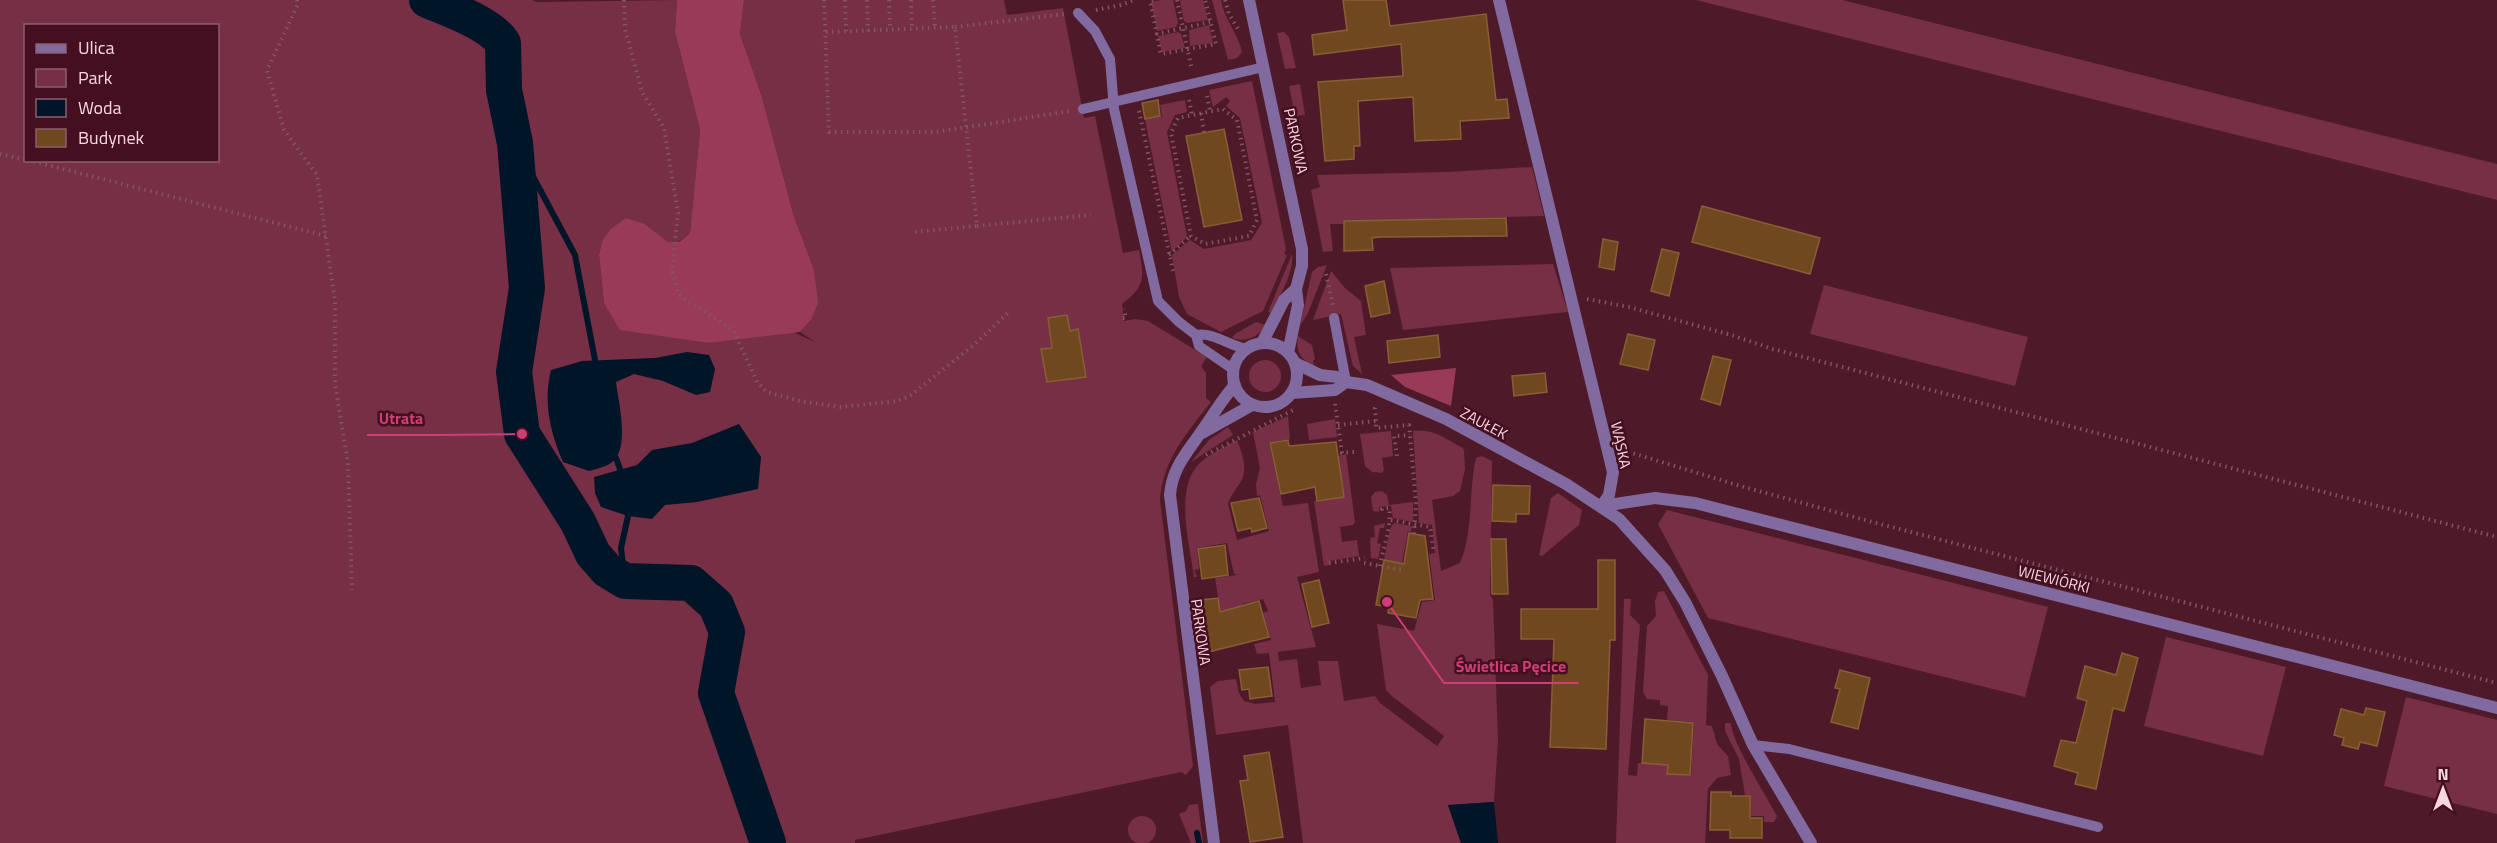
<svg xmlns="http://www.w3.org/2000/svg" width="2497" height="843" font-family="'Titillium Web',sans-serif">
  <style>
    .green { fill: #762f45; fill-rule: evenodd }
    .forest { fill: #993b58 }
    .water { fill: #001528 }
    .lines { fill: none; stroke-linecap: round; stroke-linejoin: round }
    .stream { stroke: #001528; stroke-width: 6 }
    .river { stroke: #001528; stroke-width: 36 }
    .building { fill: #704820; stroke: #895e34; stroke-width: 1.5 }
    .path { stroke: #845562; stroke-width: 4; stroke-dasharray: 1.5 4.5; stroke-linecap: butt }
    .service { stroke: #816a9f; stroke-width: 10 }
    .minor { stroke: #816a9f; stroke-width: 12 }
    .tertiary { stroke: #816a9f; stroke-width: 12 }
    .labels { text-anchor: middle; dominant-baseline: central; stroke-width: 5; stroke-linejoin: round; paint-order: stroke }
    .street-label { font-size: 15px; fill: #fad6de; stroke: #430f21 }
    .leader { fill: none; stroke: #cd3e75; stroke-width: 2 }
    .callout-dot { fill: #cd3e75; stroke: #430f21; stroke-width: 2 }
    .callout-label { font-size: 16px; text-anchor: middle; font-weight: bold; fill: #cd3e75; stroke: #430f21; stroke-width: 5; stroke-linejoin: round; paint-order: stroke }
  </style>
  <rect width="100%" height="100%" fill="#4e1a2a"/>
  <path class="green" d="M0,0H532L537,2L677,0L675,32L700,130L690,233L678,242H668L645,224L602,241L599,255L604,303L781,333L793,332L815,342L800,332L811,320L814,270L793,213L762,97L740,34L744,0H1004L1007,15L1063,8L1084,118L1095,116L1123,253L1139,250C1144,278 1146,286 1122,304L1124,321L1135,319L1148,321L1207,357L1201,366L1206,373V398L1211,402C1187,433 1163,459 1160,500L1193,766L1186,775L1181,772L855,840V843H0ZM26,26H218V160H26Z
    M1162,0H1173L1178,22L1176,27L1157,31L1151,2Z
    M1180,0H1203L1208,20L1187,23L1184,21Z
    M1212,0H1221C1224,19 1238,33 1242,52L1237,58L1228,60Z
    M1696,0H1842L2497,164V200Z
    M1209,25L1213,43L1190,46L1189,30Z
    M1178,32L1181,34L1185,48L1162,52L1158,36Z
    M1284,32L1289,37L1296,68L1285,69L1277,33Z
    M1252,81L1286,249L1284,254L1287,255L1263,311L1221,332L1187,314L1179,297L1172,255L1190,240L1204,249L1251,240L1262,223L1240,118L1226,106L1230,101L1226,97L1213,107L1209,90Z
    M1300,84L1305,115L1295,116L1289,86Z
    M1185,100L1187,112L1175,115L1167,132L1187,237L1172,252L1145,120L1162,116L1160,105Z
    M1532,167L1544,216L1344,221V224H1330L1333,251L1323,252L1311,190L1320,187L1317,175L1447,172Z
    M1292,254C1294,273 1280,295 1271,313L1268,312Z
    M1553,264L1568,312L1403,330L1390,268Z
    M1327,265L1308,313L1300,326L1312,272L1318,267Z
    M1331,271L1345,288L1361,301L1366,335L1354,337L1362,374L1353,366L1341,314L1313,320Z
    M1824,285L2028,337L2015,386L1810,334Z
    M1256,322L1266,325C1258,337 1246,343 1232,338L1235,334Z
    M1298,336L1312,345L1315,359L1313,361L1314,367C1301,359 1295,352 1298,336Z
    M1249 376a16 16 0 1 1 32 0a16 16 0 1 1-32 0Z
    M1288,416L1290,439L1269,443L1283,506L1308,503L1319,572L1297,577L1316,647L1278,652L1279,661L1297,659L1301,688L1321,685L1318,661H1338L1344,701L1375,696L1380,703L1437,746L1444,736L1393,697L1386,690L1377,624L1414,631L1422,602L1435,600L1429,554L1435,553L1432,525L1419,523L1413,431C1435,429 1442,437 1463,448L1464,451L1465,469L1460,491L1453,496L1432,500L1441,571L1460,563C1474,530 1468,493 1476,458L1482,456L1492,461L1490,595L1493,600L1498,740L1494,802L1448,805L1461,843H1303L1288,725L1216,735L1210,687L1218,681L1236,679L1239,693L1244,701L1255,704L1275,702L1269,653L1257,654L1254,644L1271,640L1263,613L1268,611L1263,599L1242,604L1247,622L1223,627L1215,578L1237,575L1234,574L1227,543L1197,548L1199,569L1194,570L1197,577H1194C1190,545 1173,486 1201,462C1211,453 1225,447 1237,440C1242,453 1249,470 1240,483C1236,490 1230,496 1228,504L1237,540L1269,531L1260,495L1257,496L1256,484L1260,468L1253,432Z
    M1335,419L1337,437L1309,440L1307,424Z
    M1228,427L1233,435L1191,462L1209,440Z
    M1391,431L1393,456L1382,458L1384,470L1382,473L1372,472L1365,466L1360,434Z
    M1346,454L1355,522L1353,525L1340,527L1342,542L1357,540L1359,556L1329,561V565L1324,566L1314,501L1344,497L1338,456Z
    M1382,491L1387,495L1389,505L1413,502V522L1393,518L1391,506L1379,507V512L1373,511L1371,497L1375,492Z
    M1558,493L1582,510L1579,525L1542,556L1539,555L1551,498Z
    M1667,510L2048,607L2025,697L1708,618L1658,524Z
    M1385,523L1384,528H1380L1377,543L1381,544L1378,559L1371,558L1370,538L1375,537L1374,526Z
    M1394,523L1412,526L1411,532L1408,531L1402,564L1384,560L1390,529Z
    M1664,591L1708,675L1706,725L1712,726L1717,744L1728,756L1731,775L1717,778L1708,789L1705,843H1616L1624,599H1631L1630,615L1640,625L1628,775L1637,776L1638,763L1667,765V774L1691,775L1694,722L1667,720L1668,706L1660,705V700L1647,699L1643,692L1647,626L1656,616L1655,601L1658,592Z
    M2166,637L2286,667L2263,756L2144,726Z
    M2406,697L2497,720V814L2384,786Z
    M1725,723H1731C1731,741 1767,797 1777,816L1774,822H1764V816H1751L1750,795H1745L1739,759L1725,731Z
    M1198,804L1203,843H1191L1179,814L1186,811L1189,805Z
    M1128 830a14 14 0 1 1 28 0a14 14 0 1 1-28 0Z"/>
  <path class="forest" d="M677,0H744L740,34L762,97L793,213L814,270L818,303L811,320L800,332L709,343L620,330L604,303L599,255L602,241L611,229L626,218L645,224L668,242H679L690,233L700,130L675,32Z
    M1456,368L1451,406L1405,387L1391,375Z"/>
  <path class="water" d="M687,352L709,355L715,369L710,392L696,395L663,381L634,374L616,382C618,401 631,449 611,463C605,467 596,469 589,471L563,462C550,432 543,402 551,370L582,361L655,358Z
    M739,424L761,457L758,489L697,502L665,505L652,519L628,516L601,507L595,493L594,477L637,465L652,450L692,443Z
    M1494,802L1498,843H1461L1448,805Z"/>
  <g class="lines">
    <path class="stream" d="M515,143L575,255L595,360
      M616,458L620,469
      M625,581L621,548L628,516
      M1197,833L1199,843"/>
    <path class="river" d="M427,0C448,8 491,24 503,43L504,90L515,143L527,288L514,372L522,434L578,522L593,554L607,570L625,581L691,583L716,605L727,632L716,693L768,843"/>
  </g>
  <path class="building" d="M1343,0H1386L1390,26L1486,14L1496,100L1507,99L1509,118L1460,121L1461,139L1415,141L1413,97L1358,101L1360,146H1354V159L1325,161L1318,82L1403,76L1401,44L1314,55L1312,35L1347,30Z
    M1158,100L1160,116L1145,119L1142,103Z
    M1224,129L1242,220L1204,227L1186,136Z
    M1702,206L1820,238L1810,274L1692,242Z
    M1506,218L1507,236L1380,237L1372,238L1373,250L1344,251V221Z
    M1603,239L1618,242L1614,270L1599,267Z
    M1662,249L1679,253L1669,296L1651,291Z
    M1384,281L1390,313L1371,317L1365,286Z
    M1067,315L1070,331L1078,329L1086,377L1047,382L1041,349L1052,348L1048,318Z
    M1628,334L1655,340L1648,370L1620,364Z
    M1438,335L1440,357L1389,363L1387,341Z
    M1713,356L1731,360L1720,405L1701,399Z
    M1545,373L1547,392L1514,396L1512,376Z
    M1288,440L1289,446L1336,442L1344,497L1317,501L1315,487L1281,494L1270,443Z
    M1493,485L1530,486L1529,514H1516V522L1492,521Z
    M1259,498L1267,528L1252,532L1251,528L1238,531L1231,503Z
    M1409,533L1425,536L1433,599L1420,600L1416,618L1388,613L1389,607L1376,605L1384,560L1404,564Z
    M1491,539H1506L1508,594H1492Z
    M1225,545L1228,575L1202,579L1198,549Z
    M1598,560H1615V640H1610L1606,749L1550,747L1554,639H1521V609H1598Z
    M1319,580L1329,623L1312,627L1302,584Z
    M1218,598L1220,612L1259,601L1269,637L1208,652L1201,600Z
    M2122,653L2138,658L2124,711L2113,708L2096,789L2075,784L2078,773L2054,766L2061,740L2076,743L2087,701L2077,698L2085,666L2116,675Z
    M1268,667L1272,696L1250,699L1249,689L1242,690L1239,670Z
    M1840,670L1870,678L1858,729L1831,722L1840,689L1835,688Z
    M2366,708L2385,712L2377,746L2360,742L2358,749L2342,745L2344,738L2334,735L2341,709L2364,715Z
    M1645,719L1693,723L1690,775L1667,774L1668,765L1642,763Z
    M1269,752L1283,837L1250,842L1240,781L1248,780L1244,756Z
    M1711,792H1731V796H1750V818H1762V838H1730V830H1710Z"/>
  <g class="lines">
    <path class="path" d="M297,0L298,4L267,70L284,130L317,175L335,302V384L348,463L352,590
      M624,0L625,29L642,92L664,128L678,213L672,271L679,295L734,331L757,382L767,392L800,401L840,407L897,401L910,396L975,344L1008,313
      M824,0L829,132H936L1070,111
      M845,0L846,31
      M867,0L868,31
      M889,0L890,30
      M911,0L912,29
      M933,0L935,28
      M1153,0L1150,1L1161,54L1216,44L1205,0
      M1177,0L1192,70
      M1225,0L1229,14L1238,29
      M1096,10L1121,5L1134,0
      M955,27L1065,14
      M826,32L955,27L977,226L914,232
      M1156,34L1210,22
      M1207,96L1210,111
      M1189,100L1192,115
      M1223,109L1237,120L1257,220L1249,236L1205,244L1191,236L1171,133L1178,118Z
      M1139,111L1173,271
      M1201,113L1204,132
      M0,154L26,160
      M28,160L326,236
      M977,226L1091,215
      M1169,255L1191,236
      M1326,274L1333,305
      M1587,299L1629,307L1731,335L1773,349L2497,537
      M1123,318H1126L1124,309
      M1335,404L1342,453L1354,452
      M1376,421L1375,408L1377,404
      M1338,425L1376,421V428L1409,425L1416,502L1414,534
      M1622,450L1744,487L1876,523L2497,683
      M1206,455L1293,410
      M1397,456L1394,436L1410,435
      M1391,520L1430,527L1434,552
      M1329,563L1365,558
      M1364,563L1402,570
      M1380,566C1383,547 1392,527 1389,508L1382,509V512"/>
    <path class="service" d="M1078,13L1095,31L1110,59L1114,109L1158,301L1179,322L1196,335L1199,346L1234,370
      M1083,109L1264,67
      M1334,318L1346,382
      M1196,335C1214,332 1229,346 1247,349
      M1753,745L1789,749L2098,827"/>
    <path class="minor" d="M1499,0L1613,472L1609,495L1602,506
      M1295,363L1320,375L1337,377L1346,382L1367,385L1446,419L1566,484L1619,519L1665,570L1685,602L1722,676L1753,745L1811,843
      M1292,393L1335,390L1346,382
      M1602,506L1655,498L1695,503L2497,708"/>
    <path class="tertiary" d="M1249,0L1302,249V266L1296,289L1298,305L1288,353
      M1233 375a32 32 0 1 1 64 0a32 32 0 1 1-64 0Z
      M1262,343L1284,300L1296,289
      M1202,433L1252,405
      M1214,843L1170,495C1172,468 1187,453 1201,432C1213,416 1221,400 1235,385"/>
  </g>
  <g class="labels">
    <g class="street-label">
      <text transform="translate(1296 141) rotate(78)">PARKOWA</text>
      <text transform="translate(1484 423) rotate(28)">ZAUŁEK</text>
      <text transform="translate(1621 445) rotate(78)">WĄSKA</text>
      <text transform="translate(2054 579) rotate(14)">WIEWIÓRKI</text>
      <text transform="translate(1201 632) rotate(82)">PARKOWA</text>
    </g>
  </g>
  <path class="leader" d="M522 434L435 435H367M1387 602L1444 683H1579"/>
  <g class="callout-dot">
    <circle cx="522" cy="434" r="6"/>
    <circle cx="1387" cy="602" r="6"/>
  </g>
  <g class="callout-label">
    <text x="401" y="424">Utrata</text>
    <text x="1511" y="672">Świetlica Pęcice</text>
  </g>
  <rect x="24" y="24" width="195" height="138" fill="#430f21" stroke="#8c5f6d" stroke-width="1.5"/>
  <rect x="36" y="44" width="30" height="9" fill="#816a9f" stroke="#8c5f6d" stroke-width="1.5"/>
  <text x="78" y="54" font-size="18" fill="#fad6de">Ulica</text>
  <rect x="36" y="69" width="30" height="18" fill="#762f45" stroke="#8c5f6d" stroke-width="1.5"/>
  <text x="78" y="84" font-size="18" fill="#fad6de">Park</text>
  <rect x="36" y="99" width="30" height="18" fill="#001528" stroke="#8c5f6d" stroke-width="1.5"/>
  <text x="78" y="114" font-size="18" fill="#fad6de">Woda</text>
  <rect x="36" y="129" width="30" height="18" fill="#704820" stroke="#8c5f6d" stroke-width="1.5"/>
  <text x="78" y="144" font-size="18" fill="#fad6de">Budynek</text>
  <g transform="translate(2443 789)" stroke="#430f21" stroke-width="4.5" paint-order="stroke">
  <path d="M0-4.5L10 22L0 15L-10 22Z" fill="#fad6de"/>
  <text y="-9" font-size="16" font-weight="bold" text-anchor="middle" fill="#fad6de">N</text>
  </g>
</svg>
